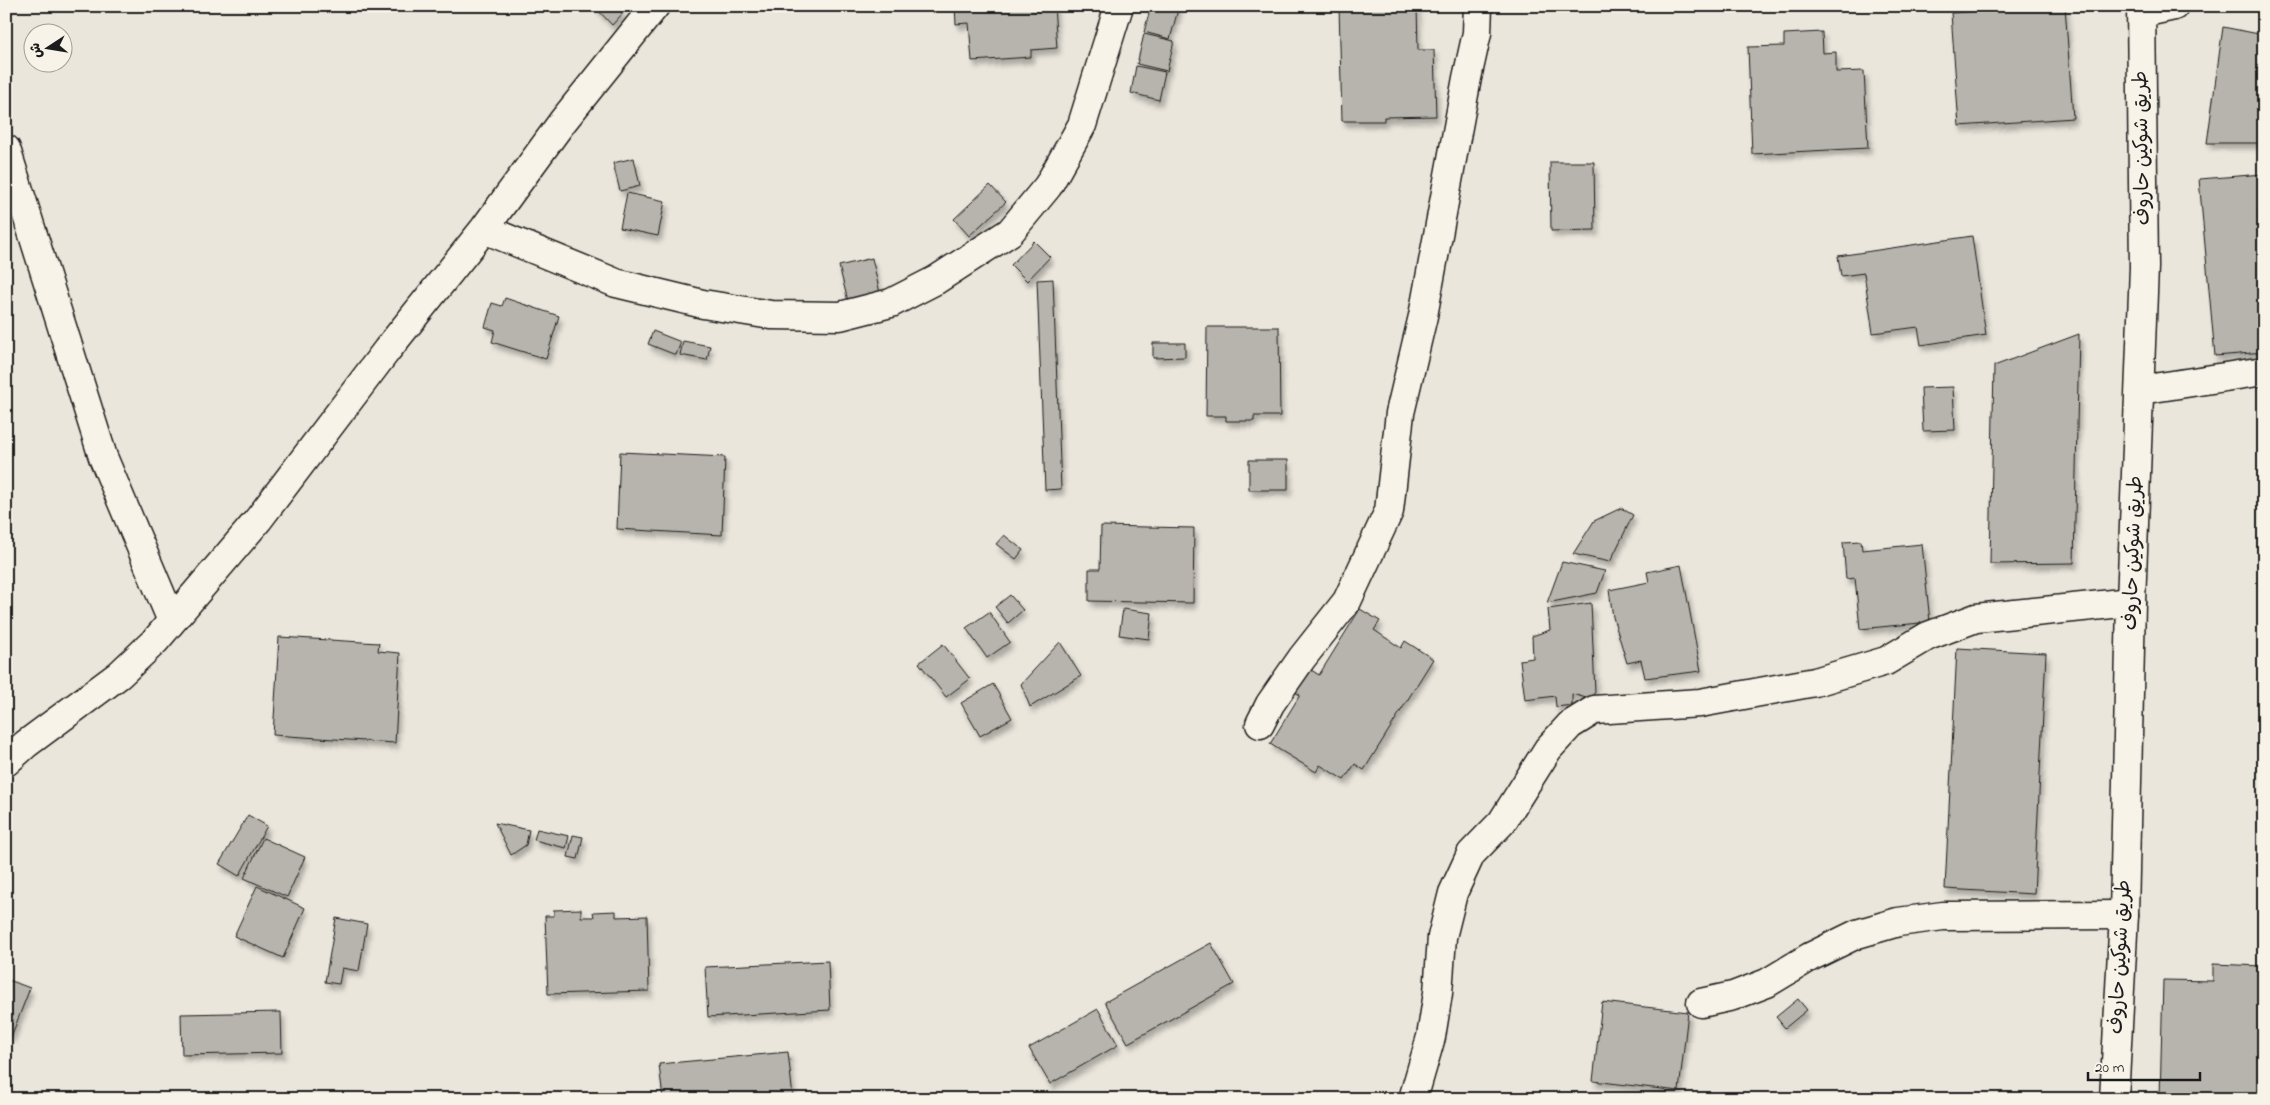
<svg xmlns="http://www.w3.org/2000/svg" width="2270" height="1105" font-family="'Indie Flower','Playpen Sans Arabic',sans-serif">
  <style>
    .building { fill: #b6b4ac; stroke: #1c1c1c; filter: url(#shadow) }
    .lines { fill: none; stroke-linecap: round; stroke-linejoin: round }
    .minor-casing { stroke: #1c1c1c; stroke-width: 31 }
    .major-casing { stroke: #1c1c1c; stroke-width: 31 }
    .minor { stroke: #f7f3e8; stroke-width: 28 }
    .major { stroke: #f7f3e8; stroke-width: 28 }
    .labels { text-anchor: middle; dominant-baseline: central; stroke-width: 4; stroke-linejoin: round; paint-order: stroke }
    .street-label { font-size: 20px; fill: #1c1c1c; stroke: #f7f3e8 }
  </style>
  <defs>
    <filter id="shadow"><feDropShadow dx="3" dy="5.5" stdDeviation="2.5" flood-color="#0004"/></filter>
  </defs>
  <rect width="100%" height="100%" fill="#eae6dc"/>
  <filter id="ink" filterUnits="userSpaceOnUse"><feTurbulence type="fractalNoise" baseFrequency=".02" numOctaves="2"/><feDisplacementMap in="SourceGraphic" scale="10" xChannelSelector="R" yChannelSelector="G"/><feConvolveMatrix kernelMatrix="1 2 1 2 8 2 1 2 1" color-interpolation-filters="sRGB"/></filter>
  <g filter="url(#ink)">
    <path class="building" d="M594,6H617L623,13L612,25Z
      M955,6H1054L1057,48L1031,50V57L972,61L969,23L956,24Z
      M1151,6H1179L1170,39L1144,32Z
      M1339,6H1417L1418,50H1434L1436,116L1384,117V121H1342Z
      M2050,6H2065L2073,118L1959,126L1951,13Z
      M2223,27L2264,35V143H2207Z
      M1822,32L1823,53L1836,52V72L1864,71L1868,148L1752,154L1748,47L1784,46V34Z
      M1144,34L1174,41L1167,71L1137,64Z
      M1136,66L1165,72L1159,100L1131,93Z
      M634,158L640,186L620,191L613,163Z
      M1550,162H1594L1595,230L1551,231Z
      M2264,174V210H2258L2260,231H2264V352L2215,356L2199,179Z
      M990,185L1006,202L969,236L954,219Z
      M627,193L665,201L658,236L620,228Z
      M1972,236L1986,335L1921,345L1918,327L1873,333L1864,273L1841,276L1838,256Z
      M1034,241L1050,257L1027,281L1011,265Z
      M872,258L880,293L848,301L839,266Z
      M1053,279L1061,489L1045,490L1037,280Z
      M505,298L559,316L546,359L492,342L495,330L485,327L492,303L502,306Z
      M1207,327H1279L1280,416H1254V421H1226V416H1206Z
      M653,331L681,342L676,355L648,344Z
      M2079,334L2074,563L1990,564L1994,366Z
      M683,341L710,346L707,360L680,355Z
      M1153,343H1185V357L1153,358Z
      M1953,387L1955,430L1923,431L1921,388Z
      M620,452L725,457L722,535L617,529Z
      M1249,460H1288V490H1249Z
      M1621,508L1633,515L1610,562L1573,554L1594,521Z
      M1101,526L1194,528L1193,603L1089,601V569H1100Z
      M1004,535L1023,550L1016,559L996,544Z
      M1861,541L1862,550L1922,544L1930,622L1860,629L1855,578L1846,579L1843,542Z
      M1562,562L1605,571L1597,593L1547,603Z
      M1681,565L1701,671L1645,678L1641,660L1627,663L1613,617L1609,590L1649,582L1647,572Z
      M1010,595L1023,610L1008,623L995,607Z
      M1591,603L1595,692L1590,699L1572,694V705L1556,707L1555,696L1525,700L1520,660L1533,658L1532,636L1550,630L1548,609Z
      M1123,609L1152,613L1149,639L1119,635Z
      M1360,609L1380,621L1374,630L1401,648L1405,641L1433,659L1364,770L1355,764L1344,780L1320,765L1316,772L1270,744L1300,695L1293,691L1308,668L1319,675Z
      M989,612L1010,642L987,658L966,628Z
      M279,637L379,643L378,651L400,653L395,743L273,735Z
      M1060,642L1081,676L1030,707L1021,684Z
      M943,644L970,679L946,697L919,663Z
      M1957,648L2046,653L2034,894L1945,889Z
      M993,684L1012,718L980,736L961,703Z
      M248,815L267,826L239,876L219,864Z
      M495,823L529,830L526,845L511,855Z
      M537,829L569,836L566,848L534,840Z
      M573,835L583,837L578,859L568,857Z
      M263,838L305,857L287,897L244,878Z
      M257,886L305,908L283,958L234,936Z
      M581,909V917H594L593,912L616,911V917L647,916L649,991L548,994L545,916H554V910Z
      M336,918L367,924L359,971L342,968L339,984L325,982Z
      M1211,943L1234,984L1128,1043L1105,1002Z
      M828,961L830,1010L708,1017L705,967Z
      M2213,964L2263,966L2260,1099H2160L2163,980L2213,981Z
      M6,979L30,988L11,1037L6,1035Z
      M1798,999L1807,1010L1785,1028L1776,1017Z
      M1602,1002L1688,1012L1679,1091L1593,1081Z
      M1098,1009L1118,1045L1050,1084L1029,1048Z
      M281,1012L282,1053L182,1055L181,1014Z
      M788,1052L793,1098L663,1099L659,1064Z"/>
    <g class="lines">
      <g class="minor-casing">
        <path id="minor" d="M2142,13L2174,6
          M6,149L103,457L172,621
          M484,229L616,283L703,304L771,315L840,316L891,303L936,280L1010,232L1048,186L1082,125L1119,6
          M2140,390L2264,371
          M1260,724L1270,704L1302,658L1347,601L1389,511L1400,413L1423,316L1467,78L1477,33L1478,6
          M6,762L26,744L119,675L156,640L258,520L387,350L484,229L563,121L655,6
          M1701,1003L1733,996L1767,983L1810,957L1857,934L1898,922L1943,916L2124,915
          M1413,1099L1431,1037L1438,993L1442,937L1453,893L1471,854L1502,822L1548,749L1570,725L1594,710L1700,703L1815,682L1886,661L1928,636L1976,618L2131,602"/>
      </g>
      <g class="major-casing">
        <path id="major" d="M2114,1099L2124,915L2131,602L2144,267L2141,6"/>
      </g>
      <use href="#minor" class="minor"/>
      <use href="#major" class="major"/>
    </g>
  </g>
  <g class="labels">
    <g class="street-label">
      <text transform="translate(2143 148) rotate(-91)">طريق شوكين حاروف</text>
      <text transform="translate(2134 553) rotate(-88)">طريق شوكين حاروف</text>
      <text transform="translate(2121 957) rotate(-87)">طريق شوكين حاروف</text>
    </g>
  </g>
  <rect width="2270" height="1105" fill="none" stroke="#f7f3e8" stroke-width="25"/>
  <rect x="12" y="12" width="2245" height="1080" fill="none" stroke="#1c1c1c" stroke-width="2" filter="url(#ink)"/>
  <g transform="translate(48 48) rotate(258)"><circle r="24" fill="#f7f3e8" stroke="#9f9d96"/>
  <path d="M0-4L9 19L0 12L-9 19Z" fill="#1c1c1c"/>
  <text y="-8" font-size="14" font-weight="bold" text-anchor="middle" fill="#1c1c1c">ش</text>
  </g>
  <path d="M2088 1072v8h112v-8" fill="none" stroke="#1c1c1c" stroke-width="2.5"/>
  <text x="2095" y="1072" font-size="15" fill="#1c1c1c" stroke="#f7f3e8" stroke-width="4" paint-order="stroke">20 m</text>
</svg>
